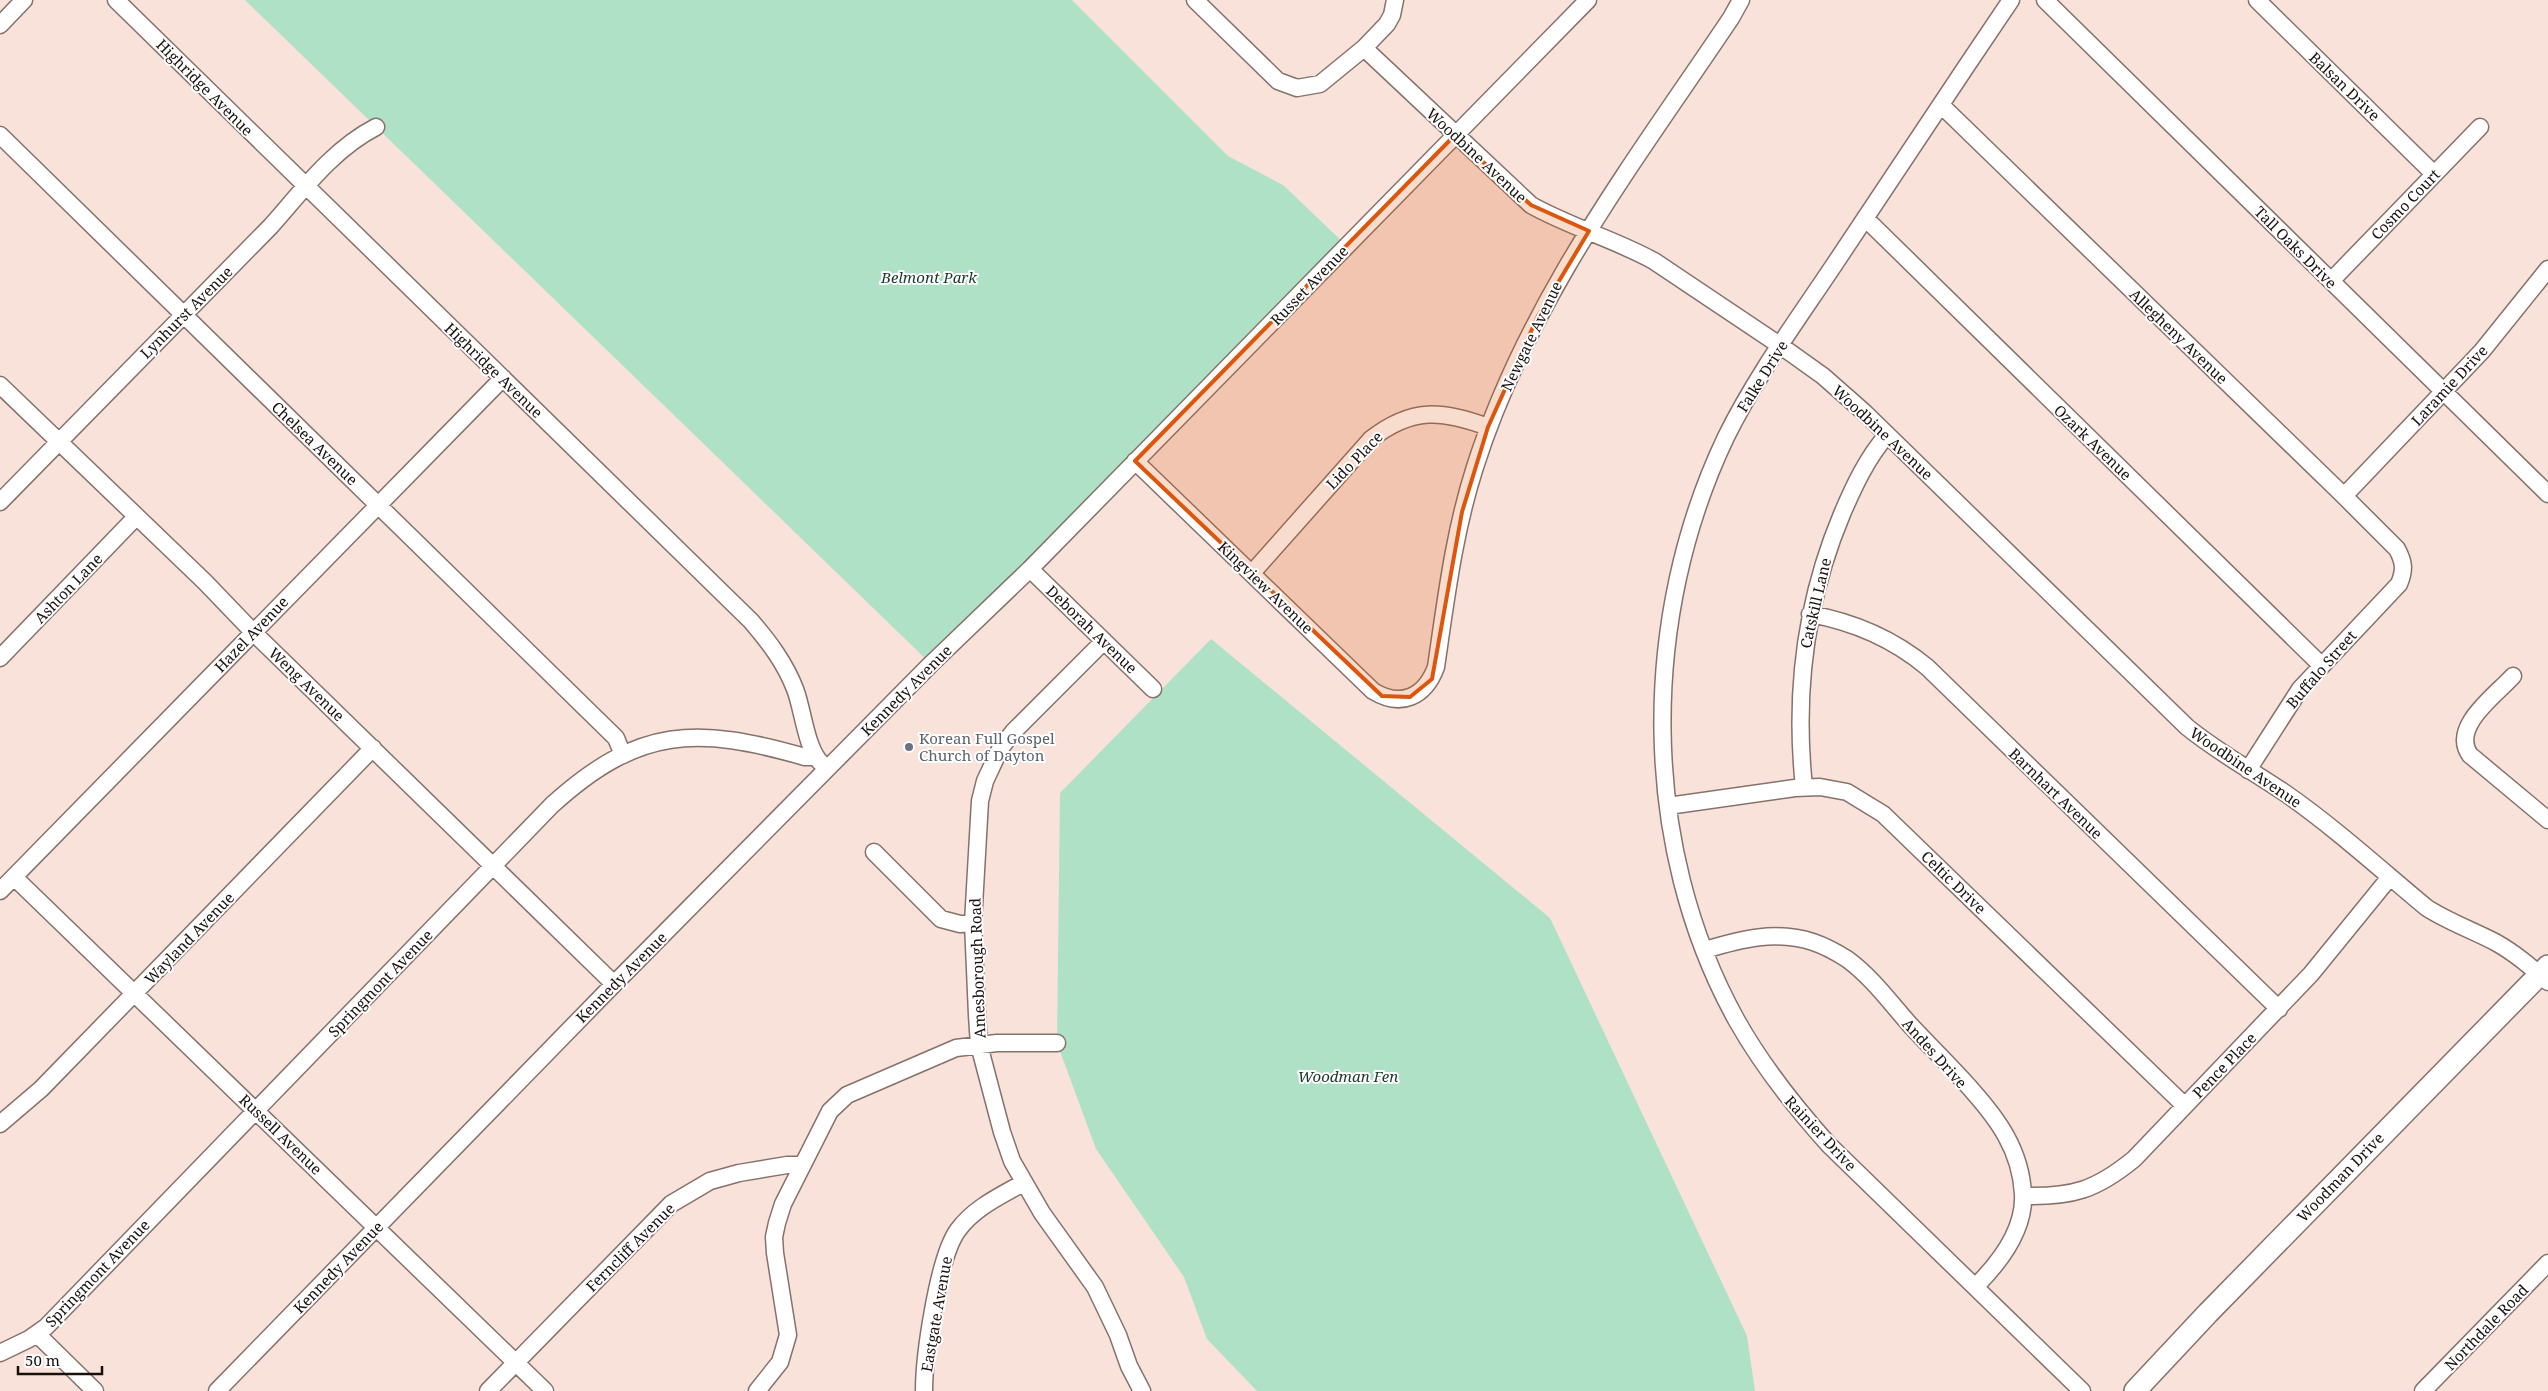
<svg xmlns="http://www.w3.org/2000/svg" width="2548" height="1391" font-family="'Noto Serif',serif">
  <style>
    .green { fill: #afe1c7 }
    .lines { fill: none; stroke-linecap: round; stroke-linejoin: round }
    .minor-casing { stroke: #86726b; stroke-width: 19 }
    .major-casing { stroke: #86726b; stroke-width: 24 }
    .minor { stroke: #fff; stroke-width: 16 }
    .major { stroke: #fff; stroke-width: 21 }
    .marked { fill: #de550c; fill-opacity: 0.2; stroke: #de550c; stroke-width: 4; stroke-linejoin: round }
    .worship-dot { fill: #6b7280; stroke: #fff; stroke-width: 2 }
    .labels { text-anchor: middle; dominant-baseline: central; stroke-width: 4; stroke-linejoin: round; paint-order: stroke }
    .street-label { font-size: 15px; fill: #18100e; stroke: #fff }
    .park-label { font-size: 15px; font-style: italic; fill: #173728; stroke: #fff }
    .worship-label { font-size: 15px; fill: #5b616d; stroke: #fff; text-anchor: start }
  </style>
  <rect width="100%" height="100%" fill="#f8e2da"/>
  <path class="green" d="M245,0H1072L1228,156L1283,185L1347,246L931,664Z
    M1211,639L1550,918L1747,1336L1755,1391H1257L1207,1339L1184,1277L1096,1149L1057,1043L1060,793Z"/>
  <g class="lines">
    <g class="minor-casing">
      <path id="minor" d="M116,0L751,621C769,642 785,663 795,689C803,709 806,750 822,764
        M1195,0L1278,81L1297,88L1320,84L1364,48L1387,24L1392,15L1395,0
        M2011,0C1952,87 1894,175 1836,262C1798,319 1756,376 1726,437C1640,617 1639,845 1737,1021C1763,1067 1794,1106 1829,1145L2082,1391
        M2045,0L2548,494
        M2257,0L2433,173
        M0,25L24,0
        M1364,48L1531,205C1570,227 1614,239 1654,261L1781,346L1823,376L1865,413L2187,727C2219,753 2251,770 2285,793C2334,827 2380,869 2427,908C2449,922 2472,930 2495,942C2515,953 2531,967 2548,982
        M1941,105L2344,496L2397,549C2404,562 2405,570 2399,584L2300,689L2248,770
        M0,135L616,738L623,755
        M1865,218L2321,665
        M2331,281L2480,127
        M0,385L205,582L253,632L614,984
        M1135,461L1373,691C1401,708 1425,697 1436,667C1446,599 1454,532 1475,467C1528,300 1635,161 1731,18L1741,0
        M2344,496L2482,351L2548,269
        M0,502L271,226C302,191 333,149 376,127
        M1030,569L1153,689
        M1252,573L1371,439C1412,407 1442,410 1488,427
        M1810,614C1854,622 1892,638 1927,667L2279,1009
        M1104,641L1013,732L1000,749L985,781L980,801L973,923L977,1015L979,1045L1002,1132L1012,1161L1042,1213L1095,1287L1118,1335L1129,1366L1142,1391
        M0,658L136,517
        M2513,676C2496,695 2450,727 2470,755L2548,820
        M1804,787C1794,693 1805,602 1842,514C1854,486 1867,458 1887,435
        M1668,806L1795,788L1820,787L1847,792L1883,814L2184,1105
        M874,852L941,919L960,924L973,923
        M15,878L545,1391
        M0,891L503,378
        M1705,950C1741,939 1776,930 1813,942C1825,946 1836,952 1847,959C1872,977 1892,1005 1912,1027C1941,1058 1987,1101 2006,1136C2016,1154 2022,1175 2023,1194C2025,1230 1999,1263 1976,1286
        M0,1124L41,1089L373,748
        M2024,1196C2073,1197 2096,1190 2134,1159L2311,974L2390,877
        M37,1334L95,1391
        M0,1353L29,1339L46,1327L552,805C639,726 697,726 805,757H815
        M217,1391L614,984L931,664L1030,569L1588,0
        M488,1391L671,1204L710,1181L739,1173L787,1165H801
        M757,1391L780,1362L788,1335L775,1253L774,1237L777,1223L783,1204L830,1111L847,1095L956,1048L997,1043H1057
        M924,1391C924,1356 938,1257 958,1230C974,1208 1000,1196 1023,1183
        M2423,1391L2548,1263"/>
    </g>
    <g class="major-casing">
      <path id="major" d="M2135,1391L2208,1313L2548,966"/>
    </g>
    <use href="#minor" class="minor"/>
    <use href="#major" class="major"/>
  </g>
  <path class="marked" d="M1454,136L1531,205L1589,231L1538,316L1488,427L1462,512L1432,679L1410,697L1382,696L1135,461Z"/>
  <circle class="worship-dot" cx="909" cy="747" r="5"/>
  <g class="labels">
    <g class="street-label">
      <text transform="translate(2345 86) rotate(44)">Balsan Drive</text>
      <text transform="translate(205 87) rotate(45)">Highridge Avenue</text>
      <text transform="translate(1477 155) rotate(43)">Woodbine Avenue</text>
      <text transform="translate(2405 204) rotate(-46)">Cosmo Court</text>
      <text transform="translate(2296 247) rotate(45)">Tall Oaks Drive</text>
      <text transform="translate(1309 285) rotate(-46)">Russet Avenue</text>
      <text transform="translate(186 312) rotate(-45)">Lynhurst Avenue</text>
      <text transform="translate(1531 336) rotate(-64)">Newgate Avenue</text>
      <text transform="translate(2179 336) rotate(44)">Allegheny Avenue</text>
      <text transform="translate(494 370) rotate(44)">Highridge Avenue</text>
      <text transform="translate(1762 376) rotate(-58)">Falke Drive</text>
      <text transform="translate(2449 385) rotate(-47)">Laramie Drive</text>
      <text transform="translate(1883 432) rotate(43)">Woodbine Avenue</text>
      <text transform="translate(2093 442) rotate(44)">Ozark Avenue</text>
      <text transform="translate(315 443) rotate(44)">Chelsea Avenue</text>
      <text transform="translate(1354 460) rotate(-46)">Lido Place</text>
      <text transform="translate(1266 587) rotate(44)">Kingview Avenue</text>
      <text transform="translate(68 588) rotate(-46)">Ashton Lane</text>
      <text transform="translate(1815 603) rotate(-77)">Catskill Lane</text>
      <text transform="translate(1092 629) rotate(44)">Deborah Avenue</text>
      <text transform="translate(251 634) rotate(-46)">Hazel Avenue</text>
      <text transform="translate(2321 669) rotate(-49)">Buffalo Street</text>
      <text transform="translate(307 684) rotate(44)">Weng Avenue</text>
      <text transform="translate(906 690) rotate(-45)">Kennedy Avenue</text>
      <text transform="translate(2246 767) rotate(34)">Woodbine Avenue</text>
      <text transform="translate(2056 793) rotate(44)">Barnhart Avenue</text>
      <text transform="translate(1954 882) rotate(44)">Celtic Drive</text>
      <text transform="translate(189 938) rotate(-46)">Wayland Avenue</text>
      <text transform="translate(977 968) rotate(-92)">Amesborough Road</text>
      <text transform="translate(621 977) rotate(-45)">Kennedy Avenue</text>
      <text transform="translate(380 983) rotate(-46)">Springmont Avenue</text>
      <text transform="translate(1935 1053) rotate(48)">Andes Drive</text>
      <text transform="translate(2224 1065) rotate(-46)">Pence Place</text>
      <text transform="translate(1821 1133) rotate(47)">Rainier Drive</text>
      <text transform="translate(281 1134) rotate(44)">Russell Avenue</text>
      <text transform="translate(2340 1177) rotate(-46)">Woodman Drive</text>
      <text transform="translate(630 1247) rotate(-45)">Ferncliff Avenue</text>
      <text transform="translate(338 1267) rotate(-46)">Kennedy Avenue</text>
      <text transform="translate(97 1273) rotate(-46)">Springmont Avenue</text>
      <text transform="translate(936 1314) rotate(-80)">Eastgate Avenue</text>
      <text transform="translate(2486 1327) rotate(-46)">Northdale Road</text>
    </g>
    <g class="park-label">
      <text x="929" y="277">Belmont Park</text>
      <text x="1348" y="1076">Woodman Fen</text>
    </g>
    <g class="worship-label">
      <text x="919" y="738">Korean Full Gospel<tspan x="919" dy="17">Church of Dayton</tspan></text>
    </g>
  </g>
  <path d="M18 1366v8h84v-8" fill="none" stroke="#18100e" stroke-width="2.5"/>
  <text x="25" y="1366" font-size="15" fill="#18100e" stroke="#ffffff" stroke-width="4" paint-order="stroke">50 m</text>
</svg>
